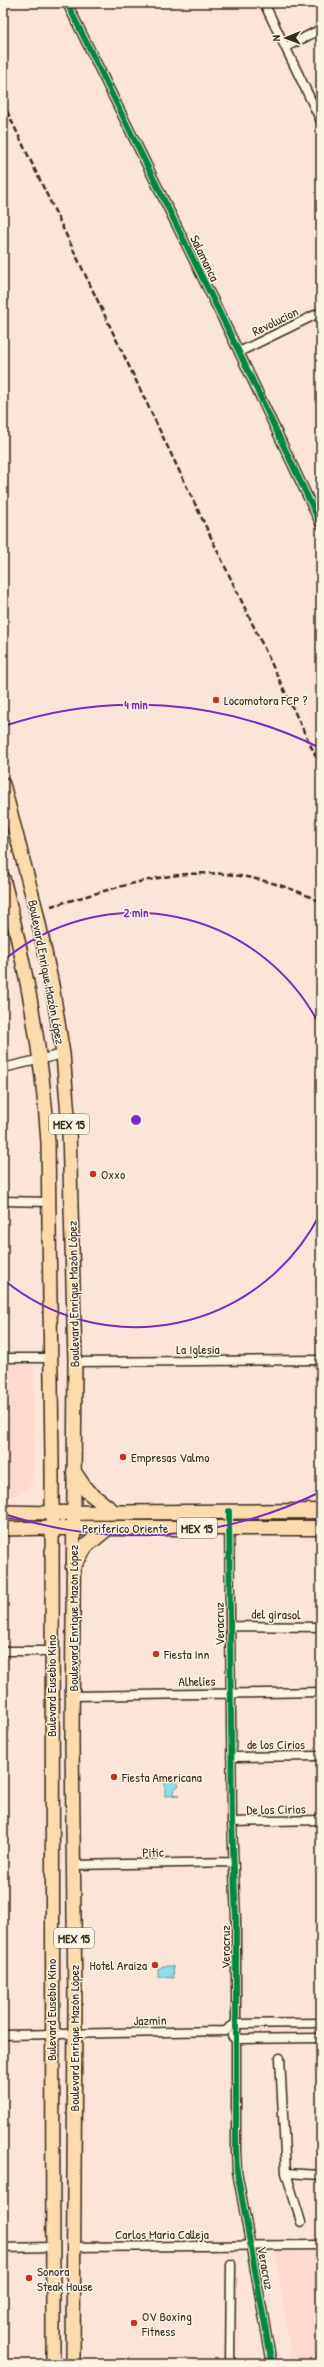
<svg xmlns="http://www.w3.org/2000/svg" width="324" height="2367" font-family="'Patrick Hand',sans-serif">
  <style>
    .built { fill: #fcdacf }
    .water { fill: #8eddec; stroke: #6d959a }
    .lines { fill: none; stroke-linecap: round; stroke-linejoin: round }
    .street-casing { stroke: #3b2a1e; stroke-width: 11 }
    .primary-casing { stroke: #3b2a1e; stroke-width: 16 }
    .highway-casing { stroke: #3b2a1e; stroke-width: 17 }
    .street { stroke: #fcf5e5; stroke-width: 8 }
    .primary { stroke: #fedbac; stroke-width: 13 }
    .highway { stroke: #fedbac; stroke-width: 14 }
    .rail { stroke: #3b2a1e; stroke-width: 2.5; stroke-dasharray: 6 3; stroke-linecap: butt }
    .cycleway-casing { stroke: #fcf5e5; stroke-width: 8 }
    .cycleway { stroke: #00873e; stroke-width: 6 }
    .ring { fill: none; stroke: #7b2cbf; stroke-width: 2 }
    .poi-dot { fill: #c8321e; stroke: #fcf5e5; stroke-width: 1.5 }
    .labels { text-anchor: middle; dominant-baseline: central; stroke-width: 3; stroke-linejoin: round; paint-order: stroke }
    .shield { fill: #fcf5e5; stroke: #75675a; stroke-width: 1 }
    .shield-label { font-size: 12px; font-weight: bold; fill: #3b2a1e }
    .street-label { font-size: 13px; fill: #3b2a1e; stroke: #fcf5e5 }
    .poi-label { font-size: 13px; fill: #3b2a1e; stroke: #fcf5e5; text-anchor: start }
    .centre { fill: #7b2cbf; stroke: #fcf5e5; stroke-width: 2 }
    .ring-label { font-size: 12px; text-anchor: middle; font-weight: bold; fill: #7b2cbf; stroke: #fcf5e5; stroke-width: 3; stroke-linejoin: round; paint-order: stroke }
  </style>
  <rect width="100%" height="100%" fill="#fce5d8"/>
  <filter id="ink" filterUnits="userSpaceOnUse"><feTurbulence type="fractalNoise" baseFrequency=".025" numOctaves="2"/><feDisplacementMap in="SourceGraphic" scale="8" xChannelSelector="R" yChannelSelector="G"/><feConvolveMatrix kernelMatrix="1 2 1 2 8 2 1 2 1" color-interpolation-filters="sRGB"/></filter>
  <g filter="url(#ink)">
    <path class="built" d="M34,1365V1472L30,1486L20,1493L3,1499V1366Z
      M275,2251H321V2364H292Z"/>
    <path class="water" d="M165,1779H173L179,1785L173,1791V1794L180,1795L165,1796Z
      M163,1966H173L174,1978L158,1977V1969Z"/>
    <g class="lines">
      <g class="street-casing">
        <path id="street" d="M67,3L239,352L321,525
          M264,3L321,121
          M286,47L321,29
          M239,352L321,312
          M3,1068L63,1054
          M3,1201L49,1202
          M3,1358H51
          M75,1362L321,1360
          M229,1511L232,1822L236,1920V2151L237,2171L272,2364
          M231,1626L321,1627
          M3,1651H52
          M73,1696L321,1692
          M231,1757L321,1756
          M232,1822L321,1820
          M73,1865L234,1862
          M3,2035L225,2031L235,2024L321,2023
          M232,2036L235,2039L321,2038
          M280,2058L286,2173L301,2222
          M286,2173L321,2175
          M73,2247L321,2245
          M3,2248L52,2247
          M230,2364L231,2264"/>
      </g>
      <g class="primary-casing">
        <path id="primary" d="M3,784L36,910L52,985L63,1054L69,1128L75,1362L72,1741L75,2002L73,2364
          M3,878C26,968 42,1049 48,1142L52,1460L53,2364
          M3,1512L51,1513
          M3,1529L51,1528"/>
      </g>
      <g class="highway-casing">
        <path id="highway" d="M74,1472L87,1491L114,1512
          M51,1513L321,1511
          M51,1528H321
          M73,1567L86,1546L108,1528"/>
      </g>
      <use href="#street" class="street"/>
      <use href="#primary" class="primary"/>
      <use href="#highway" class="highway"/>
      <path class="rail" d="M3,103L321,767
        M51,906C95,894 142,878 188,874C232,870 282,882 321,902"/>
      <g class="cycleway-casing">
        <path id="cycleway" d="M67,3L239,352L321,525
          M229,1511L232,1822L236,1920V2151L237,2171L272,2364"/>
      </g>
      <use href="#cycleway" class="cycleway"/>
    </g>
  </g>
  <g class="ring">
    <path d="M320 1214A207 207 0 0 1 4 1280M4 960A207 207 0 0 1 320 1026"/>
    <path d="M318 1493A415 415 0 0 1 4 1514M4 726A415 415 0 0 1 318 747"/>
  </g>
  <g class="poi-dot">
    <circle cx="216" cy="700" r="4"/>
    <circle cx="93" cy="1174" r="4"/>
    <circle cx="123" cy="1457" r="4"/>
    <circle cx="156" cy="1654" r="4"/>
    <circle cx="114" cy="1777" r="4"/>
    <circle cx="155" cy="1965" r="4"/>
    <circle cx="29" cy="2278" r="4"/>
    <circle cx="134" cy="2323" r="4"/>
  </g>
  <g class="labels">
    <g class="shield">
      <rect x="49" y="1114" width="40" height="20" rx="3"/>
      <rect x="177" y="1518" width="40" height="20" rx="3"/>
      <rect x="54" y="1928" width="40" height="20" rx="3"/>
    </g>
    <g class="shield-label">
      <text x="69" y="1124">MEX 15</text>
      <text x="197" y="1528">MEX 15</text>
      <text x="74" y="1938">MEX 15</text>
    </g>
    <g class="street-label">
      <text transform="translate(205 258) rotate(64)">Salamanca</text>
      <text transform="translate(275 321) rotate(-26)">Revolucion</text>
      <text transform="translate(47 972) rotate(79)">Boulevard Enrique Mazón López</text>
      <text transform="translate(73 1294) rotate(-91)">Boulevard Enrique Mazón López</text>
      <text x="198" y="1349">La Iglesia</text>
      <text x="125" y="1528">Periferico Oriente</text>
      <text transform="translate(276 1614) rotate(1)">del girasol</text>
      <text transform="translate(73 1618) rotate(-90)">Boulevard Enrique Mazón López</text>
      <text transform="translate(219 1624) rotate(-91)">Veracruz</text>
      <text transform="translate(197 1681) rotate(-1)">Alhelíes</text>
      <text transform="translate(51 1686) rotate(-90)">Bulevard Eusebio Kino</text>
      <text x="276" y="1744">de los Cirios</text>
      <text transform="translate(276 1809) rotate(-1)">De los Cirios</text>
      <text transform="translate(153 1852) rotate(-2)">Pitic</text>
      <text transform="translate(225 1947) rotate(-90)">Veracruz</text>
      <text transform="translate(51 2010) rotate(-90)">Bulevard Eusebio Kino</text>
      <text transform="translate(150 2020) rotate(-1)">Jazmin</text>
      <text transform="translate(74 2038) rotate(-90)">Boulevard Enrique Mazón López</text>
      <text x="162" y="2234">Carlos Maria Calleja</text>
      <text transform="translate(266 2268) rotate(80)">Veracruz</text>
    </g>
    <g class="poi-label">
      <text x="224" y="700">Locomotora FCP ?</text>
      <text x="101" y="1174">Oxxo</text>
      <text x="131" y="1457">Empresas Valmo</text>
      <text x="164" y="1654">Fiesta Inn</text>
      <text x="122" y="1777">Fiesta Americana</text>
      <text x="147" y="1965" text-anchor="end">Hotel Araiza</text>
      <text x="37" y="2271">Sonora<tspan x="37" dy="15">Steak House</tspan></text>
      <text x="142" y="2316">OV Boxing<tspan x="142" dy="15">Fitness</tspan></text>
    </g>
  </g>
  <circle cx="136" cy="1120" r="6" class="centre"/>
  <g class="ring-label">
    <text x="136" y="709">4 min</text>
    <text x="136" y="917">2 min</text>
  </g>
  <rect width="324" height="2367" fill="none" stroke="#fcf5e5" stroke-width="16"/>
  <rect x="8" y="8" width="308" height="2351" fill="none" stroke="#3b2a1e" stroke-width="1.5" filter="url(#ink)"/>
  <g transform="translate(286 38) rotate(269)" stroke="#fcf5e5" stroke-width="3" paint-order="stroke">
  <path d="M0-3L7 15L0 10L-7 15Z" fill="#3b2a1e"/>
  <text y="-6" font-size="11" font-weight="bold" text-anchor="middle" fill="#3b2a1e">N</text>
  </g>
</svg>
